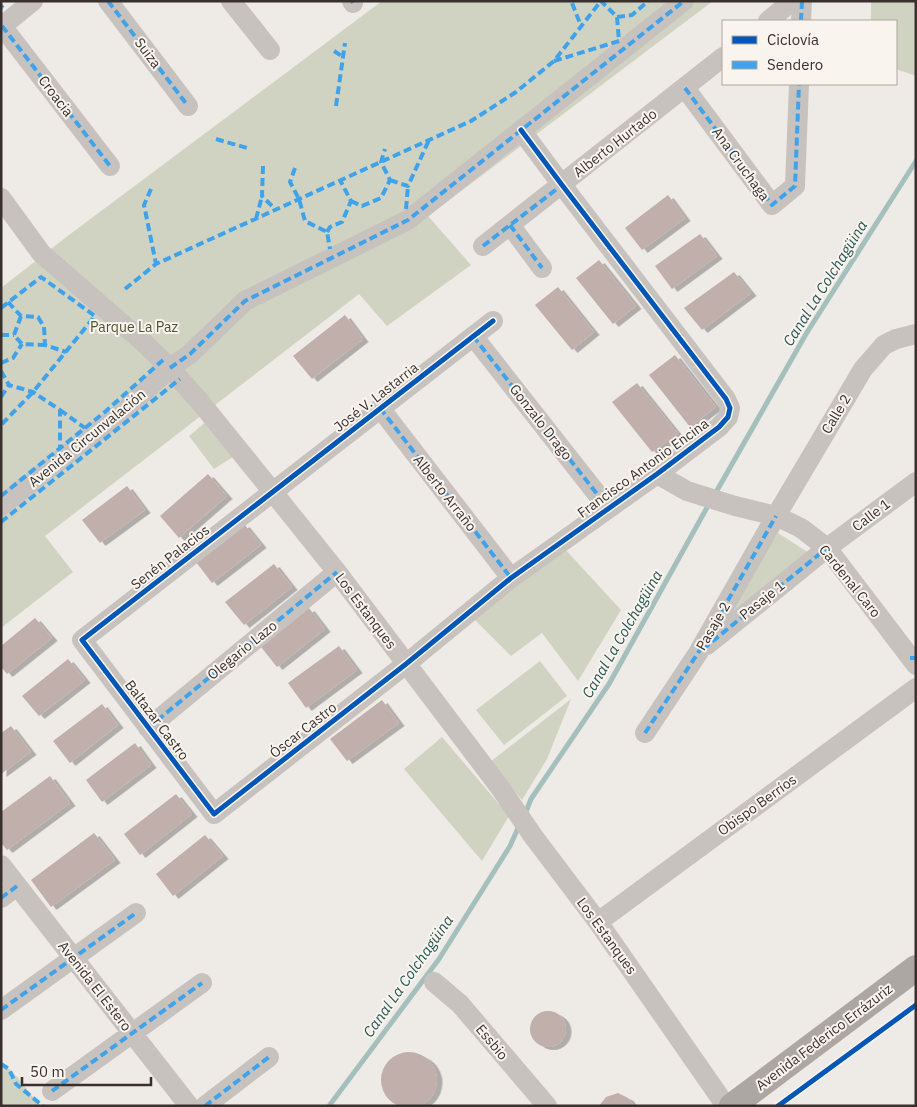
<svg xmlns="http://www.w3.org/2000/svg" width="917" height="1107" font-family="'IBM Plex Sans',sans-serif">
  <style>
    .green { fill: #d1d3c2 }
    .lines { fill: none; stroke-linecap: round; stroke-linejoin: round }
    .stream { stroke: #a4bfbc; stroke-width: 5 }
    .building { fill: #c0afaa; filter: url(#shadow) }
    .minor { stroke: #c8c2bf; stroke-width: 20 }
    .major { stroke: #ada7a4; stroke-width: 26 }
    .quiet { stroke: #3fa3eb; stroke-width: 4; stroke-dasharray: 8 4; stroke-linecap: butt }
    .cycleway-casing { stroke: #faf4ef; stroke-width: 8 }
    .cycleway { stroke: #0057b8; stroke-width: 5 }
    .labels { text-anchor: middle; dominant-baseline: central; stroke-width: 4; stroke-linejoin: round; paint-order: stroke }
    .street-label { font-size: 14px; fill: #39302d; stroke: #faf4ef }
    .park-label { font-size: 14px; fill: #4c5533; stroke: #faf4ef }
    .water-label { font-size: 15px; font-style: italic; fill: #265756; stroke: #faf4ef }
  </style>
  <defs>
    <filter id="shadow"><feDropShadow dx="5.5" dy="3" stdDeviation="0" flood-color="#0004"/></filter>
  </defs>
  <rect width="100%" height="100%" fill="#eeeae6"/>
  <path class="green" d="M382,1H713L428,216L471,265L387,326L359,294L45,536L73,572L1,628V288L69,235Z
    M871,1H916V76L896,69V21H871Z
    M208,420L236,455L214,469L189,436Z
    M778,533L809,553L719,628Z
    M564,548L621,610L578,681L542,633L511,656L474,619Z
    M540,661L567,696L504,745L476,710Z
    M571,699L547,759L522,800L490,762Z
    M442,737L509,816L482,861L404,769Z
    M1,1061L18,1078L40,1106H1Z"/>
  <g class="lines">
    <path class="stream" d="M715,494L806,334L916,161
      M525,814L531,799L609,684L709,504
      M329,1106L439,959L510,846L519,826"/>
  </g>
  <path class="building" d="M668,195L685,218L642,250L625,228Z
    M700,234L717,256L672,289L655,266Z
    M599,260L636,306L613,324L576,278Z
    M734,272L751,293L702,330L684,308Z
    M558,287L594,332L572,350L535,305Z
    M345,315L363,339L312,379L293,356Z
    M675,355L716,407L690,427L649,375Z
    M637,383L678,434L652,452L612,402Z
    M208,474L227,496L179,538L160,516Z
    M127,486L145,510L100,543L82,520Z
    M244,524L261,545L212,583L196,562Z
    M274,564L292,587L244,625L225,602Z
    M309,608L325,629L277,667L261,647Z
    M35,618L52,638L7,674L1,667V646Z
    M339,646L357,670L306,708L288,683Z
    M68,659L85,680L39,716L22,696Z
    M382,700L399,723L347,761L330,739Z
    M102,704L118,725L70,763L53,741Z
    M11,726L31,752L1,774V733Z
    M135,743L151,765L102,802L86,780Z
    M50,776L70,803L7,850L1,843V812Z
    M176,794L192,814L140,855L124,834Z
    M94,833L115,860L51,907L31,880Z
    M205,835L223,856L173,896L156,874Z
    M530 1029a18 18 0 1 1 36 0a18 18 0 1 1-36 0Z
    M381 1080a28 28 0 1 1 56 0a28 28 0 1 1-56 0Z
    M618,1093L628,1098L634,1106H599L606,1097Z"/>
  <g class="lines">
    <path class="minor" d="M108,1L188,106
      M231,1L270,50
      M352,1L353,3
      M768,21L792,1
      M801,21L802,1
      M2,26L110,166
      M1,27L33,1
      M685,88L772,205L795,186L799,84
      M1,198L41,253L142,341L170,368L201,403L272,491L337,572L501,789L533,836L598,922L726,1106
      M510,225L542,268
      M483,246L723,57
      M493,321L82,640L214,814L406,664L511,578L657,474L719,427L728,417L730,408L726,399L562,185L521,130
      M473,336L608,508
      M380,408L511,578
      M657,474L687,491L735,506L776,516L801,528L827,548L916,665
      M1,506L122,412L170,368L190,354L245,301L408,220L684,1
      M707,645L827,548L916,482
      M148,728L337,572
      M645,733L698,653L776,516L863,369L884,345L896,339L916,334
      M1,865L189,1106
      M1,898L17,886
      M598,922L916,688
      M434,982L460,1004L547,1106
      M1,1010L136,913
      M52,1091L202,983
      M205,1106L269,1057"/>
    <path class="major" d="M732,1106L916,968"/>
    <path class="quiet" d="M108,1L188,106
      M352,1L353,3
      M572,3L581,26
      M1,6L3,8
      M617,17L632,15L648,1
      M801,21L802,1
      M2,26L110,166
      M334,51L343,57
      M554,61L619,41L617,17L601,1
      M685,88L772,205L795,186L799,84
      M336,106L345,43
      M216,139L247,148
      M263,166L262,196L276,210
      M295,168L290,182L299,199L305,221L327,232L330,249
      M390,180L408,186L429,140
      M151,189L144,205L156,264
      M351,201L362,206L381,198L390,180L381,162L385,149
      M406,209L408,186
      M256,219L262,196
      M510,225L542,268
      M327,232L330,227L342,222L351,201L340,180
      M483,246L562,185L560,182
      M125,289L156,264L471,121L516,92L554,61L601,1
      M8,302L21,316L38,317L44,327L45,345L66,352
      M1,308L41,277L95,316L33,392L1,425
      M21,316L14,335L22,344L45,345
      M1,335H14
      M473,336L608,508
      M1,363L13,358L22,344
      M170,368L190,354L245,301L408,220L684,1
      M1,371L9,385L33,392L60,410V449
      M1,397L9,385
      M380,408L511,578
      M60,410L85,428
      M1,496L106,411L163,360
      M1,522L180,379
      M703,649L827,548
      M910,658H916
      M148,728L337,572
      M645,733L698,653L776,516
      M1,898L17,886
      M1,1010L136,913
      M1,1064L9,1069L16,1084L43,1106
      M52,1091L202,983
      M205,1106L269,1057"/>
    <g class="cycleway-casing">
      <path id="cycleway" d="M493,321L82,640L214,814L406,664L511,578L657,474L719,427L728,417L730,408L726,399L562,185L521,130
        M778,1106L916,1005"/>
    </g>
    <use href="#cycleway" class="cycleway"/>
  </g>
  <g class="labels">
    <g class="street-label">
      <text transform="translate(148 53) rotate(53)">Suiza</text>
      <text transform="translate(56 96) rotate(53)">Croacia</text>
      <text transform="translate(615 143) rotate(-38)">Alberto Hurtado</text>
      <text transform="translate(741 164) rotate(54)">Ana Cruchaga</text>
      <text transform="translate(376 397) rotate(-38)">José V. Lastarria</text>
      <text transform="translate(836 414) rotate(-59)">Calle 2</text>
      <text transform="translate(541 422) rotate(52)">Gonzalo Drago</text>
      <text transform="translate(87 438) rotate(-39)">Avenida Circunvalación</text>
      <text transform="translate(643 468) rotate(-36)">Francisco Antonio Encina</text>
      <text transform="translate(445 493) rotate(52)">Alberto Arraño</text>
      <text transform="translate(871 515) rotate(-37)">Calle 1</text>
      <text transform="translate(170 557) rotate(-38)">Senén Palacios</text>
      <text transform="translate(850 581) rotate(51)">Cardenal Caro</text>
      <text transform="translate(762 600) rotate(-39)">Pasaje 1</text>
      <text transform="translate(366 611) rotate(53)">Los Estanques</text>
      <text transform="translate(713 626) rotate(-60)">Pasaje 2</text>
      <text transform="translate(242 650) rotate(-39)">Olegario Lazo</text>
      <text transform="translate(157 720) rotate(53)">Baltazar Castro</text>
      <text transform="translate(303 730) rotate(-38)">Óscar Castro</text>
      <text transform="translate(757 805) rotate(-36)">Obispo Berríos</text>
      <text transform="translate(607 936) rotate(54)">Los Estanques</text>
      <text transform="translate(95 986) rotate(52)">Avenida El Estero</text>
      <text transform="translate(824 1037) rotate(-37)">Avenida Federico Errázuriz</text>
      <text transform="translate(492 1042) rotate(50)">Essbio</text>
    </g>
    <g class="park-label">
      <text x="134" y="327">Parque La Paz</text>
    </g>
    <g class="water-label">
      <text transform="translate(825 283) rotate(-58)">Canal La Colchagüina</text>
      <text transform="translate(622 634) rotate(-60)">Canal La Colchagüina</text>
      <text transform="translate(408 976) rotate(-55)">Canal La Colchagüina</text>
    </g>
  </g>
  <rect width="917" height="1107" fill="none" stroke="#39302d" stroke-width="5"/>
  <rect x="722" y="20" width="175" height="65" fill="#faf4ef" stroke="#ada6a1"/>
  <rect x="732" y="36" width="25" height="8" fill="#0057b8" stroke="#ada6a1"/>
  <text x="767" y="45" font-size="15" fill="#39302d">Ciclovía</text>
  <rect x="732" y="61" width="25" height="8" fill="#3fa3eb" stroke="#ada6a1"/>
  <text x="767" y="70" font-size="15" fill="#39302d">Sendero</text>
  <path d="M22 1077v8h129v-8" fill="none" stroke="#39302d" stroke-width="2.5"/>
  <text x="30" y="1077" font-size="15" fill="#39302d" stroke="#faf4ef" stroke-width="4" paint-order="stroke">50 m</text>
</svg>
